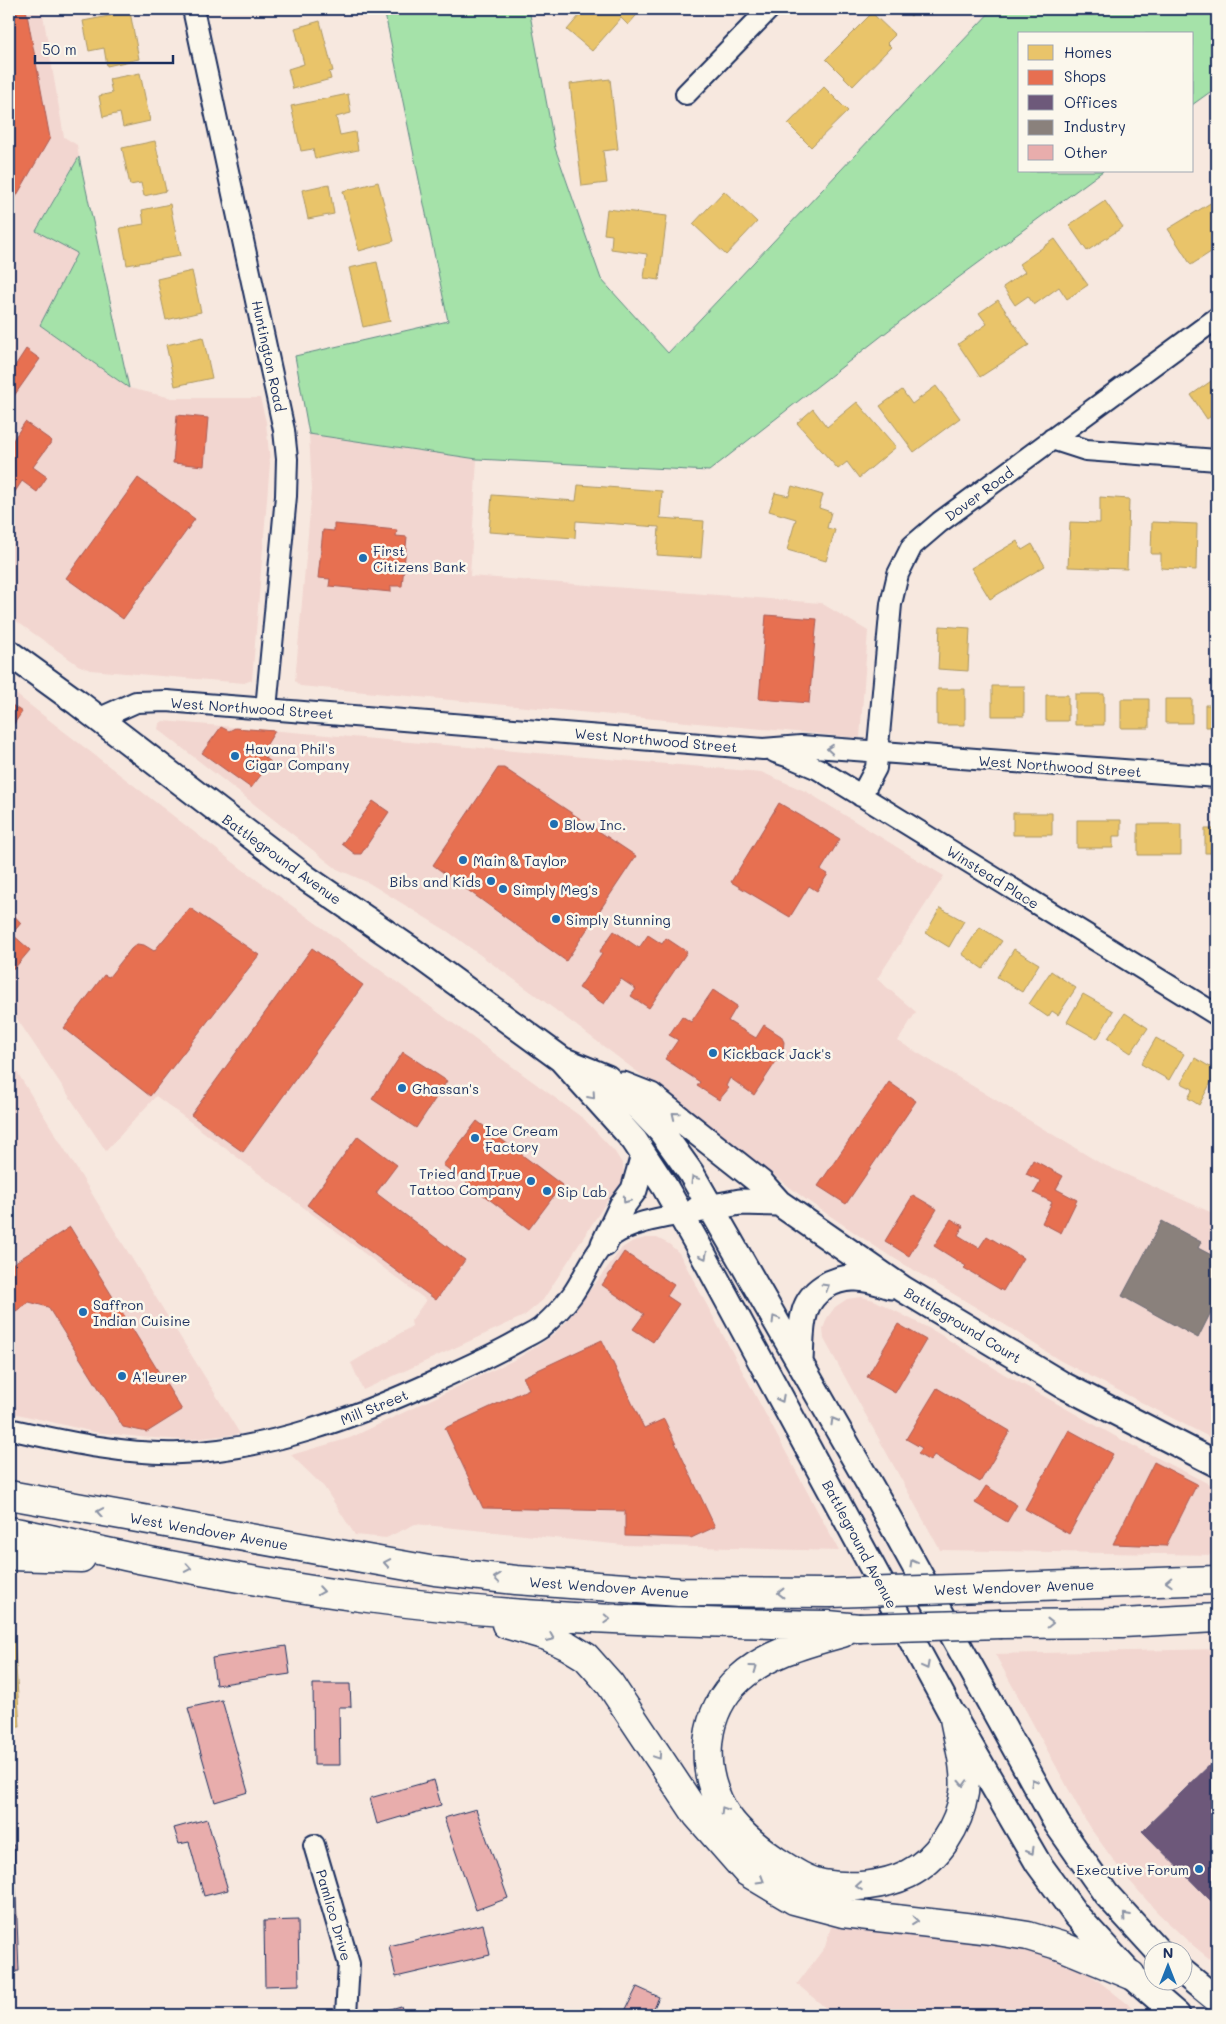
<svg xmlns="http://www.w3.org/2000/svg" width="1226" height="2024" font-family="Mali,sans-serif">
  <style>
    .built { fill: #f2d6d0 }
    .green { fill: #a5e2a9; stroke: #608884 }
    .homes { fill: #e9c46a; stroke: #ab9766 }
    .shops { fill: #e76f51; stroke: #aa5c55 }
    .offices { fill: #6d597a; stroke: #544c72 }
    .industry { fill: #8a817c; stroke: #696873 }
    .building { fill: #e8adac; stroke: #1b2f5e }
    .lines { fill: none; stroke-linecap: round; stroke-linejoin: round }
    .minor-casing { stroke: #1b2f5e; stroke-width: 24 }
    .major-casing { stroke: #1b2f5e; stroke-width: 29 }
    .highway-casing { stroke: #1b2f5e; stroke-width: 31 }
    .minor { stroke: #fbf7ec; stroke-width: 20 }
    .major { stroke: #fbf7ec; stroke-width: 25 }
    .highway { stroke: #fbf7ec; stroke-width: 28 }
    .highway-bridge-casing { stroke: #1b2f5e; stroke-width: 31; stroke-linecap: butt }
    .highway-bridge { stroke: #fbf7ec; stroke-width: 28 }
    .oneway { stroke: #8b93a5 }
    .poi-dot { fill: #1f6fb2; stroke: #fbf7ec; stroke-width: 2 }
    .labels { text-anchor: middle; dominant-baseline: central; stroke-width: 5; stroke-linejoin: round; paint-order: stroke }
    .street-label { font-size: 14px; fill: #1b2f5e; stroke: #fbf7ec }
    .poi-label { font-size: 14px; fill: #1b2f5e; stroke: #fbf7ec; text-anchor: start }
  </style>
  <rect width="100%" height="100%" fill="#f7e8df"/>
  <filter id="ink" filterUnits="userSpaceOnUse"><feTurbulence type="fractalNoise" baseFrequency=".02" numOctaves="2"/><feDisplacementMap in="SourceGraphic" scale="10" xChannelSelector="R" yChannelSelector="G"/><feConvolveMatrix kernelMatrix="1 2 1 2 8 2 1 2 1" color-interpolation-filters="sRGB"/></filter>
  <g filter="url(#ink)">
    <path class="built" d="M9,9H42L64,137L77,145L79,157L36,230L77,252L41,325L129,388L172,398H260L266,422L270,463L252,680L244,683L90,670L78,665L9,616Z
      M309,434L477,459L470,576L821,603L868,631L860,738L300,686L295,681L312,489Z
      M9,689L242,869L584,1119L615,1152L623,1165L624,1181L621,1188L609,1198L543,1300L524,1316L363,1390L351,1363L412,1326L411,1321L426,1300L156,1096L106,1151L9,1007Z
      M163,721L761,772L807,792L944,876L877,979L916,1012L898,1041L1100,1163L1217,1215V1441L1059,1360L1007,1326L882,1251L808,1201L545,1002L447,931L369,883L337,869L158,729L159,724Z
      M9,1059L240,1434L184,1440L140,1437L94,1432L9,1412Z
      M646,1238H657L669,1244L679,1253L839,1551L623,1545L415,1524L386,1538L355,1535L324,1487L291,1455L350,1438L516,1359L536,1347L552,1336L566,1322L622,1248L633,1241Z
      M861,1297L874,1300L936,1332L1004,1374L1122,1440L1217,1488V1555L940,1550L824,1339L823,1329L827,1318L835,1307L847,1299Z
      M1217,1649V1965L1189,1942L1157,1912L1122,1872L1088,1825L995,1654Z
      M833,1920L1022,1943L1074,1962L1142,2015H834L797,1984L825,1947Z"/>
    <path class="green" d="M384,9H529L555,148L601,279L668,353L993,9H1217V87L1192,105V34H1020V171H1103L916,309L709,471L477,459L309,434L295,356L448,321Z
      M79,157L129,388L40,325L77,253L36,231Z"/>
    <path class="homes" d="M585,9H642L628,25L621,18L592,51L567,30Z
      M903,9H917L911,16Z
      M130,12L139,59L107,66L104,48L89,51L83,21Z
      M872,13L895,35L887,43L891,47L853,86L826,59Z
      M320,21L333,71L329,72L331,79L293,89L288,69L304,64L295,28Z
      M140,73L150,121L123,127L120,113L103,117L99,96L112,93L109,79Z
      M610,79L618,149L603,151L607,183L582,186L570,84Z
      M824,87L848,111L811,147L788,124Z
      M348,94L351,113L336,117L340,135L355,132L358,150L315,159L313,149L301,151L291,106Z
      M155,141L166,191L144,196L141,183L130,185L122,148Z
      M378,182L394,241L359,251L343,191Z
      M329,184L334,214L308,219L302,190Z
      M724,191L757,222L726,255L693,224Z
      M1217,199V248L1191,265L1168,229Z
      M1105,201L1123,227L1087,251L1069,225Z
      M170,204L180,256L127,265L120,228L144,224L142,210Z
      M607,209L667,216L659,280L644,278L647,254L611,249L612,235L604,234Z
      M1055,239L1088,285L1067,299L1059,287L1034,305L1028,296L1015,305L1003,287L1025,272L1019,264Z
      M377,262L390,321L363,327L349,268Z
      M192,271L201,312L166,320L157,279Z
      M998,300L1029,345L980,377L958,344L987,324L979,313Z
      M203,337L212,378L175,386L166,345Z
      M1217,377V412L1207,419L1191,395Z
      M936,386L960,418L914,452L880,406L902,390L912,404Z
      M857,402L896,447L859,478L847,462L838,469L797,423L813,409L827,427Z
      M578,485L662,491L660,518L704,521L701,558L657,555L659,527L576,521L575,538L489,532L492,495L576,501Z
      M792,486L823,495L819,508L831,512L827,528L835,530L826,561L787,550L796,519L769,511L775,493L789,496Z
      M1100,497L1129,499L1127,569L1068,567L1070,522L1100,523Z
      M1152,522L1197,524L1196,570L1161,568V554H1151Z
      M1017,541L1022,550L1032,544L1045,566L990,599L971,568Z
      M940,626L970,628L968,671L938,669Z
      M992,686H1024V716H992Z
      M937,689H965V725H937Z
      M1075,694H1104V725H1075Z
      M1046,695H1068V721H1046Z
      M1121,699H1149V728H1121Z
      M1165,699H1192V723H1165Z
      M1205,705H1217V727H1205Z
      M1013,813H1052V835H1013Z
      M1077,820H1121V836H1113V848H1077Z
      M1138,824H1181V855H1138Z
      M1205,829H1217V853H1205Z
      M940,908L964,921L949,947L926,933Z
      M980,927L1002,941L983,969L962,954Z
      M1014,949L1039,964L1022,992L997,977Z
      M1051,971L1076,988L1058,1015L1052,1011L1048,1017L1029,1004Z
      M1083,994L1113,1011L1097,1039L1067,1022Z
      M1125,1013L1148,1028L1131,1053L1108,1038Z
      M1156,1038L1184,1054L1169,1080L1141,1064Z
      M1195,1058L1217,1071L1199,1105L1188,1098L1193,1089L1181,1083Z
      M9,1591H11L20,1727H9Z"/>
    <path class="shops" d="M9,9H26L50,138L9,209Z
      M26,349L40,359L9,403V375Z
      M177,415L208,418L204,466L173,463Z
      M25,422L52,441L33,467L47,477L37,492L22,481L9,501V446Z
      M138,478L195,519L123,619L66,578Z
      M334,524L397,530L396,536L407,537L402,586H391V592L329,586L330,579L318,578L323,530L334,531Z
      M766,615L817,619L809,703L759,699Z
      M9,703L22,712L9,731Z
      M221,727L229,731L235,728L275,731L261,754L271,762L251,788L202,753Z
      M498,768H504L636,856L566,961L433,865Z
      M373,801L389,812L361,854H355L342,844Z
      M779,803L840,839L821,870L828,874L817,891L809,886L790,917L731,882Z
      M190,908L259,955L150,1096L64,1028L104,975L109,977L131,949L137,944L144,945L154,951Z
      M9,910L21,923L12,934L30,950L14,969L9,964Z
      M614,931L639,948L648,935L662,944L666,938L687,952L649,1008L631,996L636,989L621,979L604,1004L579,988L602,954L600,951Z
      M312,948L363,985L243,1152L191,1115Z
      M713,990L737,1006L728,1021L756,1038L764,1025L781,1036L784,1042L783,1051L754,1095L730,1078L726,1086L729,1088L719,1100L697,1086L700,1082L665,1059L678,1040L669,1035L682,1016L691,1022Z
      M403,1052L447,1081L416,1128L372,1099Z
      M889,1082L916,1101L846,1204L818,1186Z
      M477,1121L562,1185L529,1229L443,1165Z
      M358,1136L397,1165L376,1193L465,1260L436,1300L307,1205Z
      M1033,1160L1063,1176L1056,1189L1077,1200L1061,1233L1042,1223L1052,1202L1034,1193L1041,1181L1026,1174Z
      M913,1195L937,1209L909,1256L885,1241Z
      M951,1219L963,1226L958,1235L979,1248L987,1236L1023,1258L1003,1291L964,1268L966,1266L934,1246Z
      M70,1227L182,1410L147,1432L123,1427L48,1307L29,1302L16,1311L9,1299V1266Z
      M624,1252L674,1285L667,1296L679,1304L653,1342L633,1329L644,1314L602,1285Z
      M898,1324L926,1340L895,1393L867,1377Z
      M602,1340L644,1428L664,1419L715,1527L691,1538L625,1536V1511L483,1508L445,1428L529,1389L523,1377Z
      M937,1388L1010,1431L980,1482L934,1455L930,1461L918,1454L922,1448L906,1439Z
      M1069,1430L1113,1454L1069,1534L1025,1509Z
      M1154,1462L1197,1484L1166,1546L1113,1544Z
      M986,1486L1017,1505L1007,1522L975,1503Z"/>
    <path class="offices" d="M1217,1758V1907L1142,1831Z"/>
    <path class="industry" d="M1162,1221L1201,1242L1198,1248L1217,1258V1300L1198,1338L1122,1296Z"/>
    <path class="building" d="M286,1646L290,1674L216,1685L212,1658Z
      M313,1684H350L351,1707H339L340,1765H314Z
      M222,1700L248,1792L215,1802L188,1708Z
      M434,1780L441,1805L377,1824L370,1798Z
      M476,1809L508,1898L476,1910L444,1818Z
      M207,1819L228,1890L204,1896L189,1842L179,1844L174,1828Z
      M9,1845H14L19,1971L9,1972Z
      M298,1920L299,1985L265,1986L264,1921Z
      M483,1924L490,1955L396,1977L389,1946Z
      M637,1987L659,1997L654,2008L667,2015H623Z
      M401,2006L404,2015H375L374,2014Z
      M574,2010H603V2015H574Z"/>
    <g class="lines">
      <g class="minor-casing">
        <path id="minor" d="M193,9L284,430L287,459L286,496L266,709
          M686,94L769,9
          M1052,439L1086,450L1217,460
          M98,719L136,702L167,701L763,749L801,746L1217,777
          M775,752L790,757L818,769L1217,1015
          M861,796L876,768L891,604L898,574L912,546L940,522L1217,318
          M9,1429C64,1441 123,1455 180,1453C269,1450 353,1418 433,1382C462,1369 490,1357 518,1341C525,1337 534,1333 541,1328C551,1319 564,1306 572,1295C586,1276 594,1248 615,1234C634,1222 659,1219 680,1214
          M314,1845L349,1964L346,2015"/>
      </g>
      <g class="major-casing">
        <path id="major" d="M9,653L78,703L306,878L410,949L561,1059L634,1140L665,1187L699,1247L954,1718L1038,1863L1076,1915L1131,1975L1177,2015
          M565,1061L607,1078L637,1106L661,1131L691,1173L879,1501L1057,1824L1106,1894L1159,1952
          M623,1085L651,1096L761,1183L779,1203
          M697,1210L740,1202L779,1203L903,1289L1063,1385L1217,1464
          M604,1244L622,1206L634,1190L644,1155
          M800,1361C801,1344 800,1327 805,1311C811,1291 833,1278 853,1278C866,1277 879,1282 891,1286
          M1184,1973L1217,2000"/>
      </g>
      <g class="highway-casing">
        <path id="highway" d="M9,1495L435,1571L516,1580L679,1592L830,1593
          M9,1531C53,1538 95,1550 139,1559C214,1574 292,1588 368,1598C521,1619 675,1622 828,1625L859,1628
          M9,1556L81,1558
          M984,1588L1217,1580
          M506,1624L547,1636L568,1646L586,1657L610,1684L697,1815L747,1872L794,1900L843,1913L991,1930L1028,1936L1061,1946L1131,1975
          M1002,1624L1122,1623L1217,1618
          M842,1633C806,1643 767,1653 739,1679C703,1712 699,1766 722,1808C734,1830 756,1847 776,1861C790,1870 806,1881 823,1884C851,1889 883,1886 908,1874C938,1859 959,1826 964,1793C967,1769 958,1741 954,1718"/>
      </g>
      <use href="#minor" class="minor"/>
      <use href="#major" class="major"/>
      <use href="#highway" class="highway"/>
      <g class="highway-bridge-casing">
        <path id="highway-bridge" d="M830,1593L984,1588
          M859,1628L1002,1624"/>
      </g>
      <use href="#highway-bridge" class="highway-bridge"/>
    </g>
    <defs><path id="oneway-chevron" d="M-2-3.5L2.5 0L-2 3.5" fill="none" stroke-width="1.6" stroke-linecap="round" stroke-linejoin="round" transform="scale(1.25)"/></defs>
    <g class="oneway">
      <use href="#oneway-chevron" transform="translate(830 749) rotate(-175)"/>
      <use href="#oneway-chevron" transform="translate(592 1096) rotate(49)"/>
      <use href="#oneway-chevron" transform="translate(675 1115) rotate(-141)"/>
      <use href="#oneway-chevron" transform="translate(694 1179) rotate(-121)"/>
      <use href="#oneway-chevron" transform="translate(626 1200) rotate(125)"/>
      <use href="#oneway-chevron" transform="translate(704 1256) rotate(62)"/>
      <use href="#oneway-chevron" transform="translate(826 1287) rotate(-31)"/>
      <use href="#oneway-chevron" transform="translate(775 1319) rotate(-121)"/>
      <use href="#oneway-chevron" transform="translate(781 1399) rotate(62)"/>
      <use href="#oneway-chevron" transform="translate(834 1421) rotate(-120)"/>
      <use href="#oneway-chevron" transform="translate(100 1512) rotate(-170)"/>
      <use href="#oneway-chevron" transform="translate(387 1563) rotate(-170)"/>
      <use href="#oneway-chevron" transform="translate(913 1563) rotate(-119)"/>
      <use href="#oneway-chevron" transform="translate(188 1568) rotate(10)"/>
      <use href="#oneway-chevron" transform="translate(497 1578) rotate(-173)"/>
      <use href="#oneway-chevron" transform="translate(1169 1582) rotate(178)"/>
      <use href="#oneway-chevron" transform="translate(321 1591) rotate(9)"/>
      <use href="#oneway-chevron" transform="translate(781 1593) rotate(180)"/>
      <use href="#oneway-chevron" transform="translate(607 1619) rotate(3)"/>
      <use href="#oneway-chevron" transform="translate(1050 1623) rotate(-1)"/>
      <use href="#oneway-chevron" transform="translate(551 1638) rotate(23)"/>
      <use href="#oneway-chevron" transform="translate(926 1666) rotate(62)"/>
      <use href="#oneway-chevron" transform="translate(754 1668) rotate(-36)"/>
      <use href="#oneway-chevron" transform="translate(658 1756) rotate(56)"/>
      <use href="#oneway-chevron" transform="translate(1034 1782) rotate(-119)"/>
      <use href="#oneway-chevron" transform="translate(963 1783) rotate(87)"/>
      <use href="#oneway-chevron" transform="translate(724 1810) rotate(-122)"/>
      <use href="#oneway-chevron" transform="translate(1031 1851) rotate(60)"/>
      <use href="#oneway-chevron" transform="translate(761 1880) rotate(31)"/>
      <use href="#oneway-chevron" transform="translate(859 1886) rotate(176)"/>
      <use href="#oneway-chevron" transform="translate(1126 1916) rotate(-132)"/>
      <use href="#oneway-chevron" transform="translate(915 1921) rotate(6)"/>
    </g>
  </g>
  <g class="poi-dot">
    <circle cx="363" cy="558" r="5"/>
    <circle cx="235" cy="756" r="5"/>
    <circle cx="554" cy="824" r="5"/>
    <circle cx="463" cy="860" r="5"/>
    <circle cx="491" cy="881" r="5"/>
    <circle cx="503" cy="889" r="5"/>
    <circle cx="556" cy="919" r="5"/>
    <circle cx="713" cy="1053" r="5"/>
    <circle cx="402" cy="1088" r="5"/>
    <circle cx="475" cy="1138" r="5"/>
    <circle cx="531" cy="1181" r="5"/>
    <circle cx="547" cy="1191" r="5"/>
    <circle cx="83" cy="1312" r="5"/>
    <circle cx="122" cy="1376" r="5"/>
    <circle cx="1199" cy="1869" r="5"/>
  </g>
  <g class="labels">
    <g class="street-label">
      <text transform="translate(269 356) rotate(78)">Huntington Road</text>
      <text transform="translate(979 494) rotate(-36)">Dover Road</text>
      <text transform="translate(252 708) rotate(4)">West Northwood Street</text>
      <text transform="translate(656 740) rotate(5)">West Northwood Street</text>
      <text transform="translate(1060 766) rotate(4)">West Northwood Street</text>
      <text transform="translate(282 859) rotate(36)">Battleground Avenue</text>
      <text transform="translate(993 877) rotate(32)">Winstead Place</text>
      <text transform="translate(963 1325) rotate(31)">Battleground Court</text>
      <text transform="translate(374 1407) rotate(-22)">Mill Street</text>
      <text transform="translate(209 1531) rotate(10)">West Wendover Avenue</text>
      <text transform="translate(860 1544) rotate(62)">Battleground Avenue</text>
      <text transform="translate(609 1587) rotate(4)">West Wendover Avenue</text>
      <text transform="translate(1014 1587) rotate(-2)">West Wendover Avenue</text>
      <text transform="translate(334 1915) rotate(74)">Pamlico Drive</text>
    </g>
    <g class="poi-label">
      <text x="373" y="550">First<tspan x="373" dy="16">Citizens Bank</tspan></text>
      <text x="245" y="748">Havana Phil's<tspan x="245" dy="16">Cigar Company</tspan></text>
      <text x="564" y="824">Blow Inc.</text>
      <text x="473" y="860">Main &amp; Taylor</text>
      <text x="481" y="881" text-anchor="end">Bibs and Kids</text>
      <text x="513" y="889">Simply Meg's</text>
      <text x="566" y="919">Simply Stunning</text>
      <text x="723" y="1053">Kickback Jack's</text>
      <text x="412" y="1088">Ghassan's</text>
      <text x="485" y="1130">Ice Cream<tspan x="485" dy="16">Factory</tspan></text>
      <text x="521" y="1173" text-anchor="end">Tried and True<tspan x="521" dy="16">Tattoo Company</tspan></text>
      <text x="557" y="1191">Sip Lab</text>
      <text x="93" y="1304">Saffron<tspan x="93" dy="16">Indian Cuisine</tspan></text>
      <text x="132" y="1376">A'leurer</text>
      <text x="1189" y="1869" text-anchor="end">Executive Forum</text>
    </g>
  </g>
  <rect width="1226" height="2024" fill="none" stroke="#fbf7ec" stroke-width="30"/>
  <rect x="15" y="15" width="1196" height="1994" fill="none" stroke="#1b2f5e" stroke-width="2" filter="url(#ink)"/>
  <rect x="1018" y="32" width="175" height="140" fill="#fbf7ec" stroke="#a1a7b3"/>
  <rect x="1028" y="45" width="25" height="15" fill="#e9c46a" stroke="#a1a7b3"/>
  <text x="1064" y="58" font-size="15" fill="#1b2f5e">Homes</text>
  <rect x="1028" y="70" width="25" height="15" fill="#e76f51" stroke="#a1a7b3"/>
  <text x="1064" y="82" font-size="15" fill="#1b2f5e">Shops</text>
  <rect x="1028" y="95" width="25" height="15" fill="#6d597a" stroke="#a1a7b3"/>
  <text x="1064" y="108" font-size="15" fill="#1b2f5e">Offices</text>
  <rect x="1028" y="120" width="25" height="15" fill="#8a817c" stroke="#a1a7b3"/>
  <text x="1064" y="132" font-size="15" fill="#1b2f5e">Industry</text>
  <rect x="1028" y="145" width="25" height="15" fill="#e8adac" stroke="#a1a7b3"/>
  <text x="1064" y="158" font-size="15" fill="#1b2f5e">Other</text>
  <g transform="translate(1168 1966)"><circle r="24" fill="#fbf7ec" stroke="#a1a7b3"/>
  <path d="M0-4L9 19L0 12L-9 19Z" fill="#1f6fb2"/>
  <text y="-8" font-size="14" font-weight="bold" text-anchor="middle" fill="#1b2f5e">N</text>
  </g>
  <path d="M35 55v8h138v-8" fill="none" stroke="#1b2f5e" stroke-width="2.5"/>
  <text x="42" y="55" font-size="15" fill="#1b2f5e" stroke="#fbf7ec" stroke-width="4" paint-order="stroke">50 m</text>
</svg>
